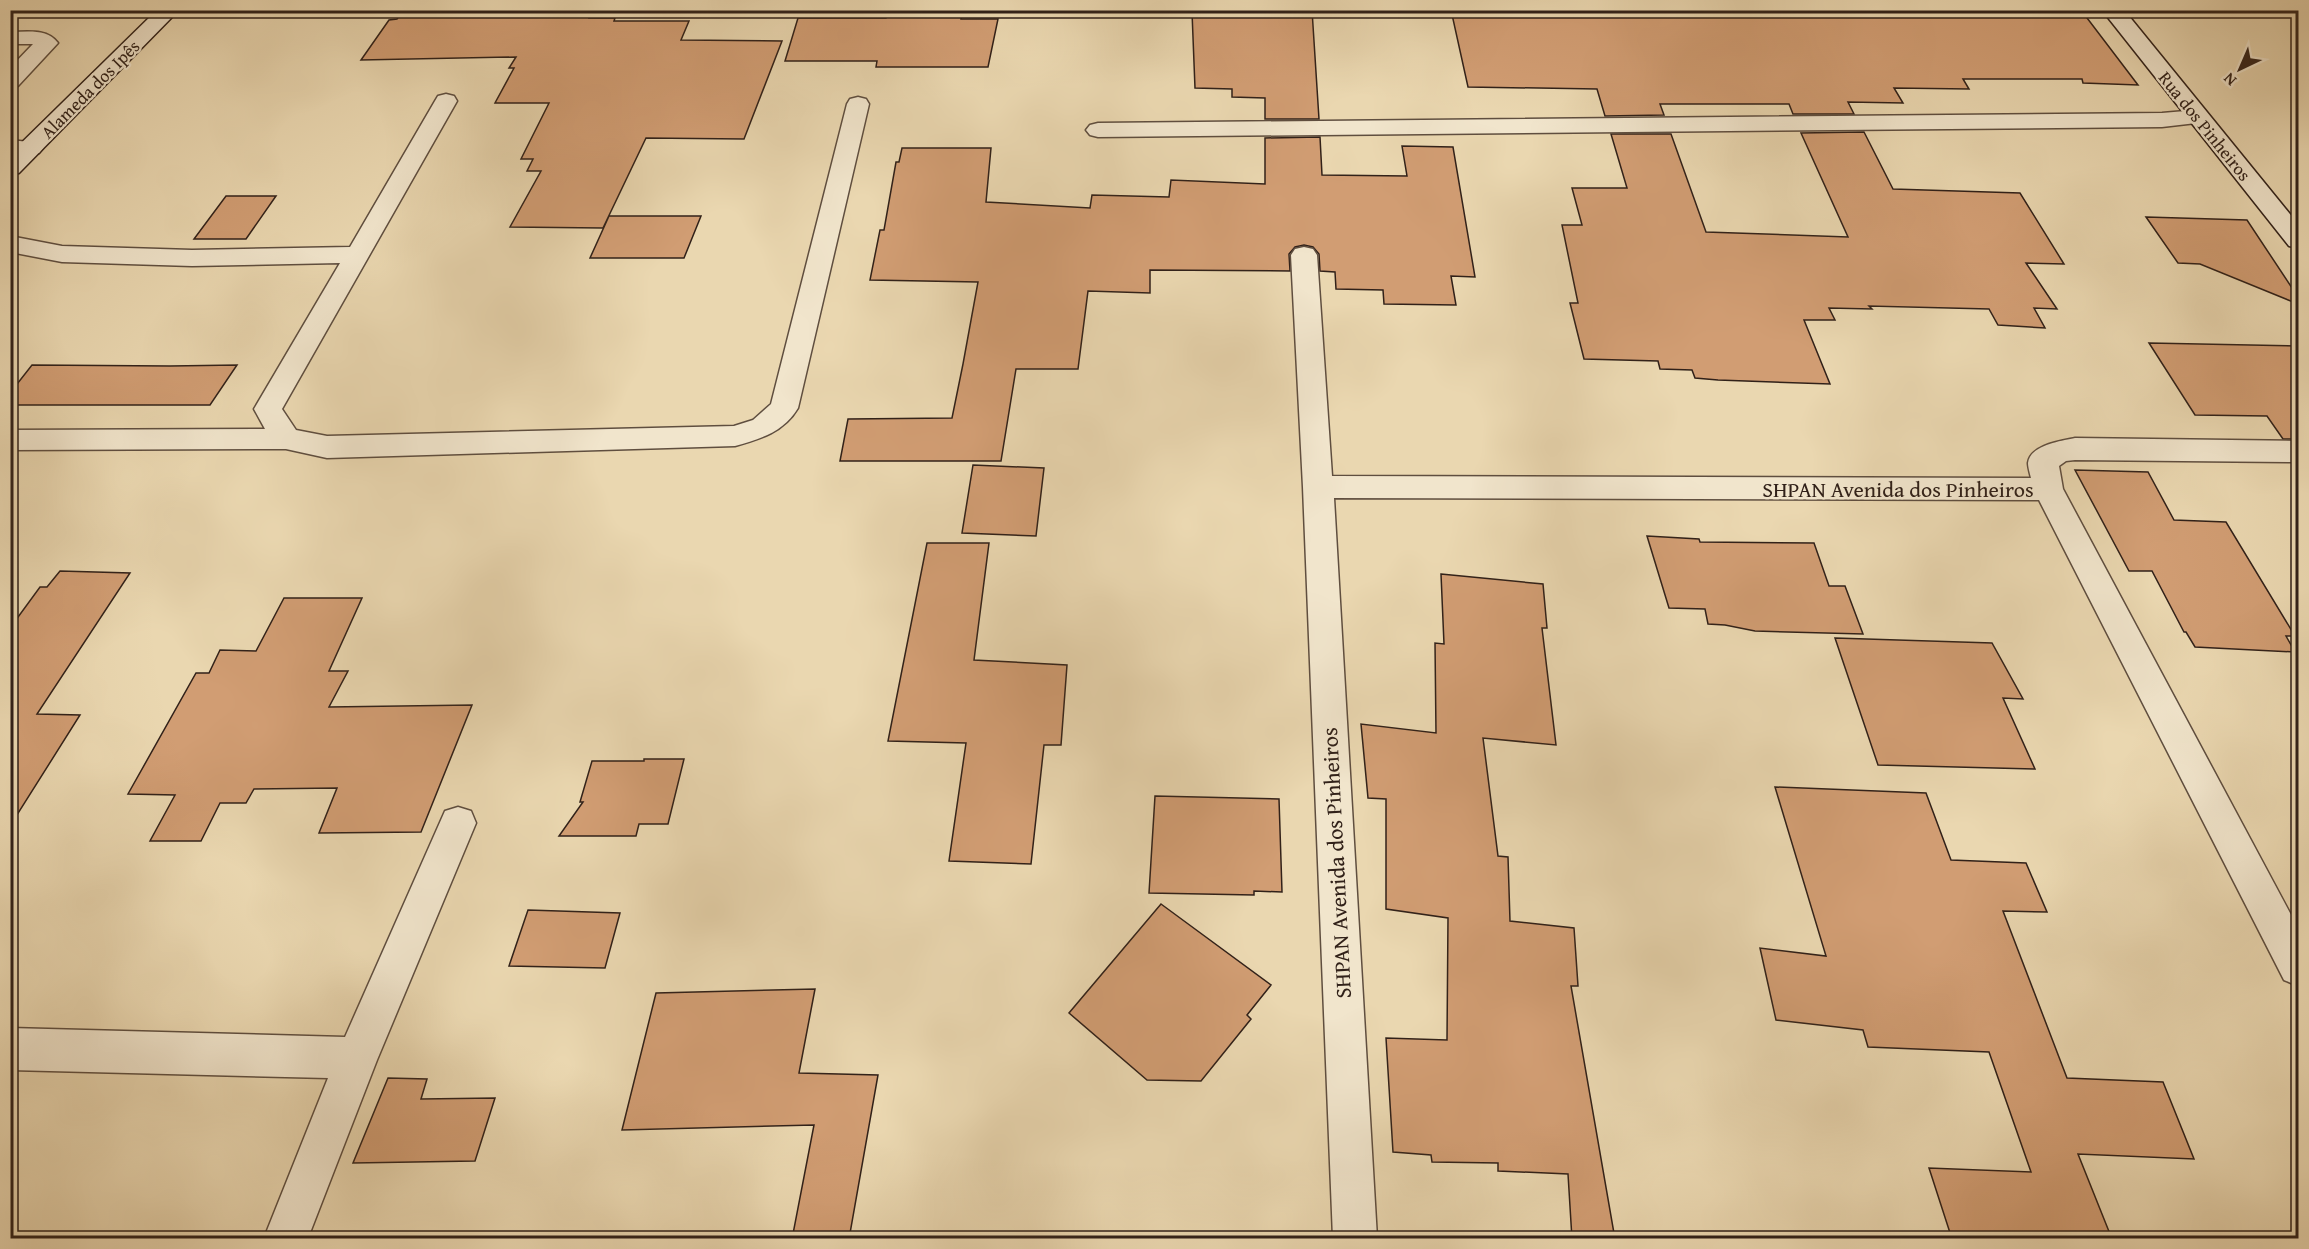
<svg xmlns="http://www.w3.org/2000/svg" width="2309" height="1249" font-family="'Gentium Book Plus',serif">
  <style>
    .building { fill: #d19d73; stroke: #312119; stroke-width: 1.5 }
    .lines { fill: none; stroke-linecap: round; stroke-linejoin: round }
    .street-casing { stroke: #5f4e3f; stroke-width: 3 }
    .secondary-casing { stroke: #312119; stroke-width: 3 }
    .street { fill: #f1e5cc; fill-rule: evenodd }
    .secondary { fill: #f1e5cc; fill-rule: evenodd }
    .labels { text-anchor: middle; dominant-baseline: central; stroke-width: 4.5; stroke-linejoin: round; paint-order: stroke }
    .far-street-label { font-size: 18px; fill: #312119; stroke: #f1e5cc }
    .street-label { font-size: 22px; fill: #312119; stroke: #f1e5cc }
  </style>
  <rect width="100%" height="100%" fill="#ead7b0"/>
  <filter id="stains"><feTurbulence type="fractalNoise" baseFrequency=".00333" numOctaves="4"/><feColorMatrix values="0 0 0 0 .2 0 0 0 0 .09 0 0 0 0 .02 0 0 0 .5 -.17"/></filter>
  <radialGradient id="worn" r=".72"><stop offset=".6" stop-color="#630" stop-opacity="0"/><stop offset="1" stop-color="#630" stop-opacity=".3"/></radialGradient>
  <path class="building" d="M888,10H962L961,19H998L988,67H876L877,61H785L798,18H886Z
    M1312,10L1319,119H1265V98L1232,97V89L1195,88L1192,12Z
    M1451,10H2081L2138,85L2083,83L2082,79H1963L1969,89L1894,88L1903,103L1848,102L1854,114H1793L1789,104H1660L1664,115L1605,116L1597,89L1468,87Z
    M590,15L589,18H615L614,21H689L681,40L782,41L744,139L646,138L603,228L510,227L541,171H527L533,159H521L549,103H495L514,68H509L516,57L361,60L389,20L397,19L399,16Z
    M1864,132L1893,189L2020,193L2064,264L2026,263L2057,309L2034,308L2045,328L1998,325L1989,309L1869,306L1872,309L1829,308L1835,320H1804L1830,384L1718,380L1695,378L1692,370L1660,369L1658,361L1584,359L1570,303H1578L1562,225H1582L1572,188H1627L1611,134H1671L1706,232L1848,237L1801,133Z
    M1320,137L1322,175L1407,176L1402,146L1453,147L1475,277L1451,276L1456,305L1384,304L1383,290L1336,289L1335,272L1320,271L1319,254L1313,247L1304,245L1295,247L1289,254L1290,271L1150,270V293L1088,291L1078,369H1016L1001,461H840L848,419L952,418L963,364L978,282L870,280L880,230H884L896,162H899L902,148H991L986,202L1090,208L1092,195L1169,197L1171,180L1265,184V138Z
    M226,196H276L246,239H194Z
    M609,216H701L684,258H590Z
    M2146,217L2247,220L2298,297V304L2200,264L2178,263Z
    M2149,343L2298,346V439H2283L2267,416L2195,415Z
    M32,365L170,366L237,365L210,405H10V393Z
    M973,465L1044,468L1036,536L962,533Z
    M2075,470L2148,472L2174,520L2226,522L2295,636H2286L2295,652L2195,647L2186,632H2184L2152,571H2129Z
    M1647,536L1699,539L1700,542L1814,543L1829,586H1845L1863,634L1755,631L1725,625L1708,624L1705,609L1669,608Z
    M927,543H989L974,660L1067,665L1061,745H1044L1031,864L949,861L966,743L888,741Z
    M60,571L130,573L37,714L80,715L10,826V628L40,587H47Z
    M1441,574L1543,584L1547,628H1542L1556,745L1483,738L1498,856L1508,857L1510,921L1574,928L1578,986H1571L1615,1239H1572L1568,1174L1498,1171V1163L1432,1162L1431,1155L1393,1152L1386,1038L1447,1040L1448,918L1386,909V799L1368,798L1361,724L1436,733L1435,643L1444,644Z
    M284,598H362L329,671H348L329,707L472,705L421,832L319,833L337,788L254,789L246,803H220L201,841H150L175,795L128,794L196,673H209L220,650L256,651Z
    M1835,638L1992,643L2023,699L2003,698L2035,769L1878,765Z
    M644,759H684L668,824H639L636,836H559L583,802H580L592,761H644Z
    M1775,787L1926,793L1951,860L2026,863L2047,912L2003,911L2067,1078L2163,1082L2194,1159L2078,1154L2112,1239H1952L1929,1168L2031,1172L1989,1052L1868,1047L1863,1030L1776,1020L1760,948L1826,956Z
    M1155,796L1279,799L1282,892L1254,891V895L1149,893Z
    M1161,904L1271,985L1247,1015L1251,1019L1201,1081L1147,1080L1069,1013Z
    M528,910L620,913L605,968L509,966Z
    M815,989L799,1073L878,1075L849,1239H792L814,1125L622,1130L656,993Z
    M388,1078L427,1079L421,1099L495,1098L475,1161L353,1163Z"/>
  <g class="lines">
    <g class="street-casing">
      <path id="street" d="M10,32C27,32 47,28 58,43L18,86L10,88V68L33,44H10Z
        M446,94L454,96L457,101L282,409L296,430L327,436L734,426L753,420L771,404L847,104L850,99L858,97L866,99L869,104L798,408C784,432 760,439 735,446L327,458L286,449L10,450V430L265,429L254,409L340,263L192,266L62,262L10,252V236L62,246L192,250L350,247L435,101L438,96Z
        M2197,110L2205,112L2209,117L2205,122L2162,127L1098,137L1090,135L1086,130L1090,125L1098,123L2162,113Z
        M10,140L39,143L43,148L39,153L10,154Z
        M1304,247L1313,249L1317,255L1332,476L2031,478C2030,474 2028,467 2028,463C2030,445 2061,441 2075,438L2298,441V462L2075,460L2066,461L2059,466L2063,489L2298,928V986L2284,980L2039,500L1334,498L1377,1238H1333L1303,487L1291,255L1295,249Z
        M458,807L471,811L476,823L377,1060L308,1238H264L328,1078L10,1070V1028L345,1037L445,811Z"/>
    </g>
    <g class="secondary-casing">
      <path id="secondary" d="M157,10H179L19,173L10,175V154Z
        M2102,10H2124L2298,224V248L2289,246Z"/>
    </g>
    <use href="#street" class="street"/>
    <use href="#secondary" class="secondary"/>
  </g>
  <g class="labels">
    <g class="far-street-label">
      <text transform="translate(90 89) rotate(-45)">Alameda dos Ipês</text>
      <text transform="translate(2205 126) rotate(51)">Rua dos Pinheiros</text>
    </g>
    <g class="street-label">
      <text x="1898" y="489">SHPAN Avenida dos Pinheiros</text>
      <text transform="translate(1336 863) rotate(-93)">SHPAN Avenida dos Pinheiros</text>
    </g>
  </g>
  <rect width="2309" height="1249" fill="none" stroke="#ead7b0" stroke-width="36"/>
  <rect x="12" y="12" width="2285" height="1225" fill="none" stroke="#312119" stroke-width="3"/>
  <rect x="18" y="18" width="2273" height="1213" fill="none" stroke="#312119" stroke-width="1.5"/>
  <g transform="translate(2240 69) rotate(224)" stroke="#f1e5cc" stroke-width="4.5" paint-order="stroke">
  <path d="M0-4.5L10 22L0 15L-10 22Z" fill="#312119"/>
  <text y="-9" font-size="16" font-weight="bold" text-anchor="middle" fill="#312119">N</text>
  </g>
  <rect width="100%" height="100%" filter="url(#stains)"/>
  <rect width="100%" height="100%" fill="url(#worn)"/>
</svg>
